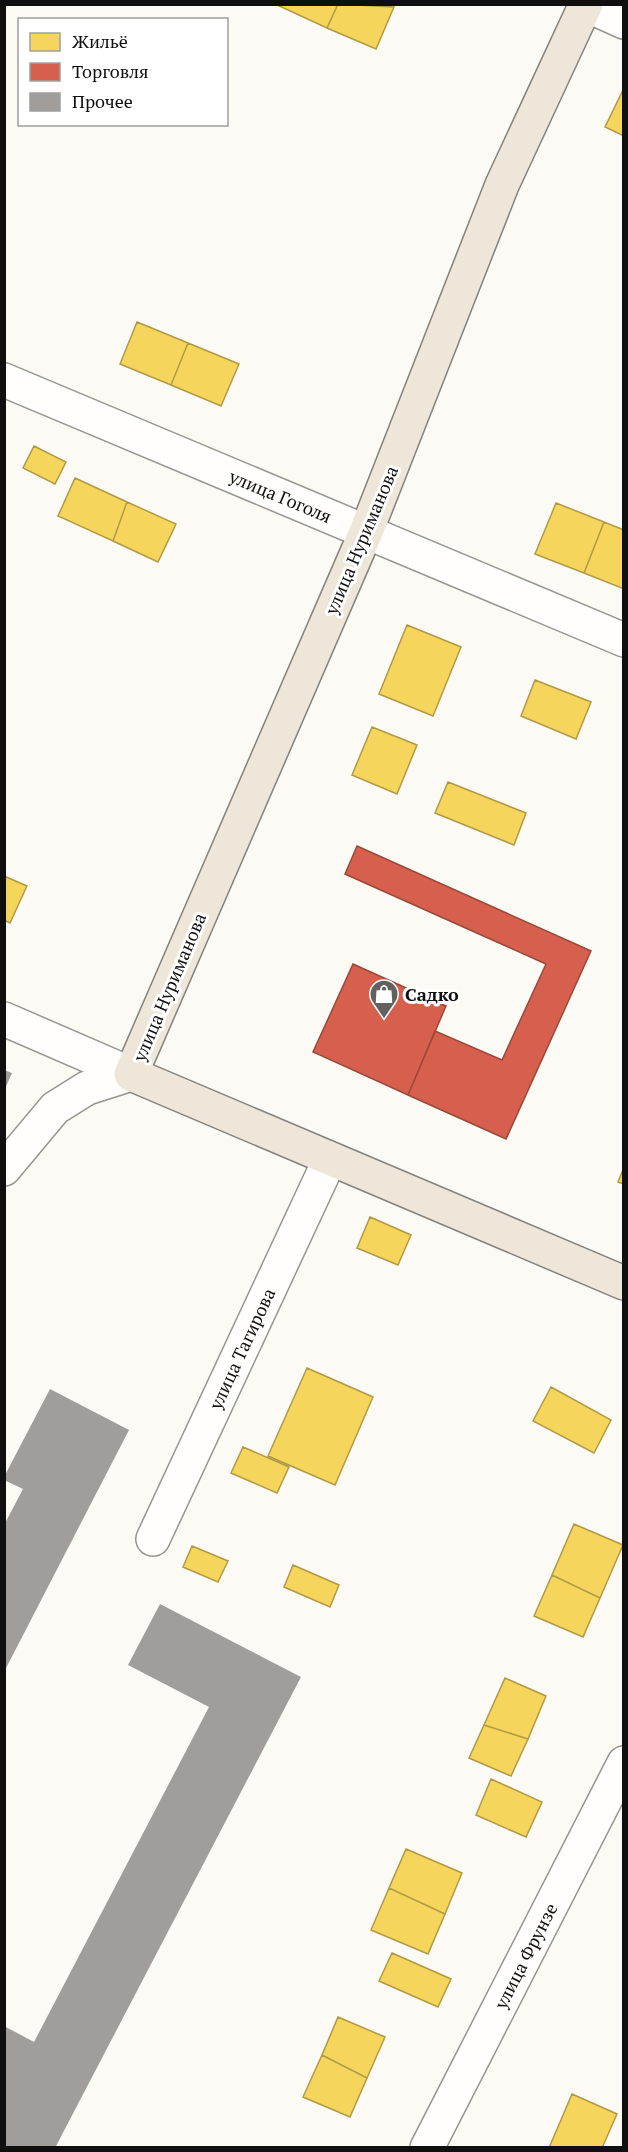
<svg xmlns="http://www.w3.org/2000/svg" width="628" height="2152" font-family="'PT Serif',serif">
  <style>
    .homes { fill: #f6d55c; stroke: #b19a45; stroke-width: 1.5 }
    .shops { fill: #d6604d; stroke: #9a483a; stroke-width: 1.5 }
    .building { fill: #a09d9a }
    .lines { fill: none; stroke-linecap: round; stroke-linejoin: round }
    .minor-casing { stroke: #969592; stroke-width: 36 }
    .major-casing { stroke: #83827f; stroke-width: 36 }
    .minor { stroke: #fffefd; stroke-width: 33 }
    .major { stroke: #eee7d9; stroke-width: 33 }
    .labels { text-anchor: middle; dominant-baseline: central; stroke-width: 6; stroke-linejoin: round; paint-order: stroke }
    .street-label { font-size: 18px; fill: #0f0f0f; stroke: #fff }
    .poi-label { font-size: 18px; font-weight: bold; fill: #0f0f0f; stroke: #fff; text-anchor: start }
  </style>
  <rect width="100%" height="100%" fill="#fcfaf4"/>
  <path class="homes" d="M275,4H338L327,28Z
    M338,4L394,7L376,49L327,28Z
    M623,90L624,91V136L605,127Z
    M137,322L188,343L171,385L120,364Z
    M188,343L239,364L221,406L171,385Z
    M34,446L66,462L55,484L23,468Z
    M75,478L127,502L113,541L58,516Z
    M127,502L176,524L158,562L113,541Z
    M556,503L604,522L584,573L535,554Z
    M604,522L624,530V589L584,573Z
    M407,625L461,647L433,716L379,694Z
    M535,680L591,702L576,739L521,716Z
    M372,727L417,745L397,794L352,775Z
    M448,782L526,813L514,845L435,813Z
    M4,876L27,886L10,923L4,920Z
    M624,1167V1184L618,1182Z
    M370,1217L411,1235L398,1265L357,1248Z
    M307,1368L373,1397L335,1485L268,1456Z
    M551,1387L611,1420L594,1453L533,1421Z
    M243,1447L289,1467L277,1493L231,1473Z
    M574,1524L623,1545L600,1598L552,1575Z
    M192,1546L228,1561L218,1582L183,1567Z
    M293,1565L339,1585L330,1607L284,1587Z
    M552,1575L600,1598L583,1637L534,1616Z
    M505,1678L546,1696L528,1739L484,1725Z
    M484,1725L528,1739L511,1776L469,1758Z
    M491,1779L542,1802L526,1837L476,1815Z
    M406,1849L462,1873L445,1914L389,1888Z
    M389,1888L445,1914L428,1954L371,1930Z
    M392,1953L451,1979L438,2007L379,1981Z
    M338,2017L385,2037L367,2078L322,2055Z
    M322,2055L367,2078L350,2117L303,2097Z
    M572,2094L617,2114L602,2148H549Z"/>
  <path class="shops" d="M357,846L591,951L506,1139L408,1095L435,1031L502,1060L546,964L345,874Z
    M353,964L446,1006L408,1095L313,1052Z"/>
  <path class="building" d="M4,1070L12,1073L4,1091Z
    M50,1389L129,1430L4,1672V1525L23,1489L4,1480V1477Z
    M160,1604L301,1677L55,2148H7L4,2146V2026L34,2042L209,1707L128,1665Z"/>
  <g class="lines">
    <g class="minor-casing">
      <g id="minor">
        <path d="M584,4L624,22"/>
        <path id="s1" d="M4,380L624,640"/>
        <path d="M4,1019L131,1074"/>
        <path d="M4,1169L55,1108L87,1088L131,1074"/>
        <path id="s2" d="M153,1539L330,1159"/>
        <path id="s3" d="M427,2148L624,1763"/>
      </g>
    </g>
    <g class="major-casing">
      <path id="major" d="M586,4L502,185L366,532L131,1074L624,1283"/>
    </g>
    <use href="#minor" class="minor"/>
    <use href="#major" class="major"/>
  </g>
  <defs>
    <g id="shop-pin" transform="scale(1.5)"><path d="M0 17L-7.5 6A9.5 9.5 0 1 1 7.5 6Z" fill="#62615f" stroke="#fff"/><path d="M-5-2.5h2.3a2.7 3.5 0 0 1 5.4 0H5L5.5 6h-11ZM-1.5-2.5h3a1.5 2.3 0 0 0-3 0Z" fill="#fff"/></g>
  </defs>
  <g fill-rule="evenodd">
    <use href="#shop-pin" x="384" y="994"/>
  </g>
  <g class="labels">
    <g class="street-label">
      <text stroke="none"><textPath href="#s1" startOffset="300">улица Гоголя</textPath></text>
      <text transform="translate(361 540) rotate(-67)">улица Нуриманова</text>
      <text transform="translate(169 987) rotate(-67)">улица Нуриманова</text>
      <text stroke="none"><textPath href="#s2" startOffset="210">улица Тагирова</textPath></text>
      <text stroke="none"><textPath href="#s3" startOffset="216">улица Фрунзе</textPath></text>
    </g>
    <g class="poi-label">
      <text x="405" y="994">Садко</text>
    </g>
  </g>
  <rect width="628" height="2152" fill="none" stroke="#0f0f0f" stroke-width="12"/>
  <rect x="18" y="18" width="210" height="108" fill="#ffffff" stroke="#9f9f9f" stroke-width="1.5"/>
  <rect x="30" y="33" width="30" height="18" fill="#f6d55c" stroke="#9f9f9f" stroke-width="1.5"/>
  <text x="72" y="48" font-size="18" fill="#0f0f0f">Жильё</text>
  <rect x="30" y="63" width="30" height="18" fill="#d6604d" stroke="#9f9f9f" stroke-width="1.5"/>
  <text x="72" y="78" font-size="18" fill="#0f0f0f">Торговля</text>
  <rect x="30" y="93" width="30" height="18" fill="#a09d9a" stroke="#9f9f9f" stroke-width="1.5"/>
  <text x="72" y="108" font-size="18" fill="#0f0f0f">Прочее</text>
</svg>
